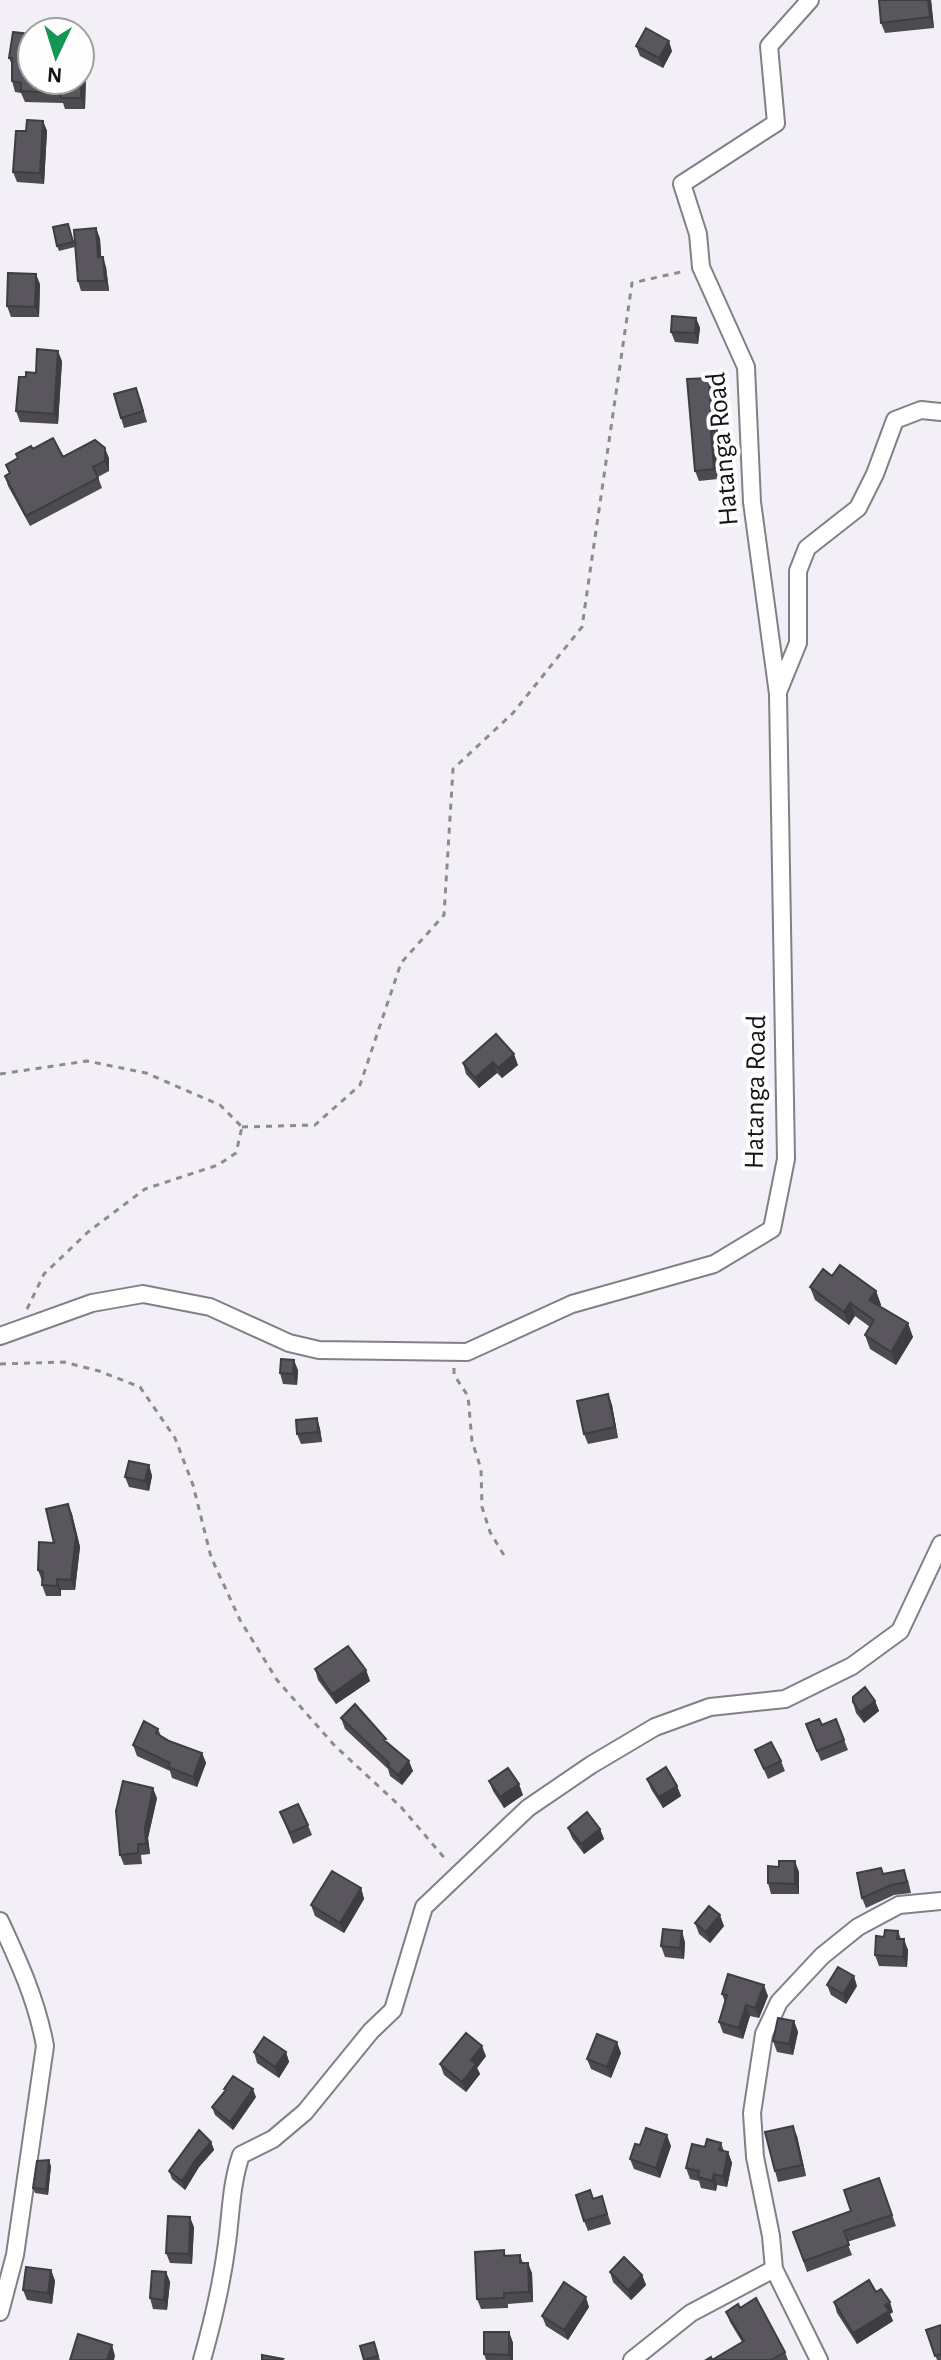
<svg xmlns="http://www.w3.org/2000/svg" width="941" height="2360" font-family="'Alegreya Sans',sans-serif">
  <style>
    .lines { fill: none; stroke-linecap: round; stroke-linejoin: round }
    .minor-casing { stroke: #827f86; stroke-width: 20 }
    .path { stroke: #8d8a90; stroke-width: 3; stroke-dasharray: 6 6; stroke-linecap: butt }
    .minor { stroke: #fff; stroke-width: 16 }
    .wall { fill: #4d4b50 }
    .shaded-wall { fill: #3e3d41 }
    .building { fill: #59575d; stroke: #3e3d41; stroke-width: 2 }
    .labels { text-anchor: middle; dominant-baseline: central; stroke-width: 8; stroke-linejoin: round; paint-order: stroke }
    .street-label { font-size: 28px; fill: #161417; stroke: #fefefe }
  </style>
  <rect width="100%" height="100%" fill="#f2eff7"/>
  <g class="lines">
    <g class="minor-casing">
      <path id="minor" d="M778,692L798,643V571L807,548L858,508L875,474L895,420L921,410L941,412
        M0,1336L92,1303L143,1294L210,1307L289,1343L319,1350L467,1352L572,1304L714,1264L772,1229L786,1159L778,694L752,502L746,367L701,267L698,234L682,184L776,123L769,46L810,0
        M0,1921C19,1962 37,2001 45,2046L15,2255L0,2312
        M202,2360C213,2321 222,2283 227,2243C231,2213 231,2184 241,2155L273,2139L305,2112L371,2031L393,2010L424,1907L528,1808L591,1765L655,1727L710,1707L785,1699L852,1666L900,1631L941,1544
        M632,2360L691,2313L774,2269
        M819,2360L774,2269L771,2236L755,2157L752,2113L764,2034L779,2002L822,1956L858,1927L899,1905L941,1901"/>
    </g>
    <path class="path" d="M0,1074L87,1061L146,1073L220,1105L242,1127
      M242,1127L315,1125L360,1085L401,963L444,915L453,769L513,713L582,627L632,283L685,271
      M27,1309L44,1274L88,1232L145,1189L218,1165L236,1153L242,1127
      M0,1364L64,1362L99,1371L140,1387L175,1438L193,1485L211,1557L240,1620L277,1680L334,1745L401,1807L447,1861
      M454,1368V1375L468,1396L472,1441L481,1469L482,1507L490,1532L505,1557"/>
    <use href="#minor" class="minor"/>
  </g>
  <path class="wall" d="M879,0H931L934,28L885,33L881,23Z
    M30,34L32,38V80H80V39L82,46H85L89,57L88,74H86L85,109H65L63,103L25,102L21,93L15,92L12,81V65L9,58Z
    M636,46L672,51L663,68L640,56Z
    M43,121L47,131L44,184L17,182L13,172L26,131Z
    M96,228L100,239L101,257L106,267L109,291H81L78,281Z
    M70,229L75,247L59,251L57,246Z
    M40,284L39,317H11L7,306Z
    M696,318L700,328L698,344L675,342L671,332Z
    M62,361L58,424L20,422L16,411L26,377Z
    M713,389L714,414L717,422L719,441H715L718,479L699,481L695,471Z
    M140,398L147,422L124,428L121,418Z
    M33,449L63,457L109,458V471L98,477L102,488L30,526L8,486L5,476L9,473L6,465Z
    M496,1034L518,1065L502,1078L497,1073L479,1088L466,1074L463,1063Z
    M832,1276L876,1291L881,1305L880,1306L913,1337L896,1365L870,1349L865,1335L870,1327L855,1316L849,1325L815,1300L810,1287Z
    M298,1370L297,1385L283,1384L280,1373Z
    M608,1394L612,1405L618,1438L588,1444L584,1434Z
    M317,1418L320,1429L322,1442L301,1444L297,1434Z
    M149,1465L152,1476L149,1491L129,1487L125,1477Z
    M68,1504L72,1514L80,1547L75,1590H61V1596H46L42,1585V1581L38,1570L54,1543Z
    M315,1669L366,1670L370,1681L336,1704L318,1680Z
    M875,1701L879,1711L864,1723L856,1713L853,1702Z
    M341,1718L388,1743L413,1771L402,1785L390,1776L388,1769L345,1729Z
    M836,1719L848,1750L821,1761L806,1724L822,1725Z
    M158,1729L161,1736L169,1741L202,1753L206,1763L197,1787L172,1778L170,1771L137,1756L133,1745Z
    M755,1750L781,1761L785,1771L768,1779Z
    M647,1779L677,1786L681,1796L663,1808L651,1789Z
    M489,1781L523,1795L504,1808L493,1791Z
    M157,1798L148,1838L150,1854L141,1855L142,1864L124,1865L120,1855Z
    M280,1812L308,1825L312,1835L293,1844Z
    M568,1828L600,1829L604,1839L584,1854L572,1838Z
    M779,1867L799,1872V1894H771L768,1883Z
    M884,1874L908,1880L911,1893L894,1895L866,1908L862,1898Z
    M361,1888L364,1899L344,1933L315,1916L311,1905Z
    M695,1923L724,1926L710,1943L699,1934Z
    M898,1931L901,1939L908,1950L907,1967L879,1966L875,1955L884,1937Z
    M685,1942L684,1959L665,1957L661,1946Z
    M827,1985L857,1986L846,2004L831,1995Z
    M722,1994L768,1996L759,2018L750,2016L743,2039L723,2033L719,2022L725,2002Z
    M794,2021L798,2032L793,2055L777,2052L773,2041Z
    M254,2052H286L289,2062L279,2078L257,2063Z
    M621,2053L611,2078L591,2069L587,2059Z
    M486,2056L477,2068L480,2074L466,2092L444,2075L440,2064Z
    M224,2089L256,2097L233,2130L215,2115L212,2107L225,2091Z
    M797,2136L806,2176L778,2182L775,2171Z
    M211,2142L214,2150L199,2167L185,2190L172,2179L169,2171Z
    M721,2143L724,2151L728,2152L732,2163L727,2187L717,2185L716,2191L701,2188L699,2181L690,2179L686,2168L705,2147Z
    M640,2145L671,2146L660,2178L634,2169L630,2159Z
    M51,2166L48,2195L35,2193L33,2188Z
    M879,2178L896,2226L847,2242L852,2255L807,2272L793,2232L851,2211Z
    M590,2190L593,2199L602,2196L611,2224L588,2231L584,2221Z
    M194,2227L192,2264L170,2263L166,2253Z
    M504,2250L506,2256L520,2255L523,2263L532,2273L533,2302L508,2304V2308L481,2309L477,2299Z
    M51,2270L55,2281L52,2304L27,2300L23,2290Z
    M166,2272L170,2282L167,2310L153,2309L150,2298Z
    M610,2272L642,2275L646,2285L631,2300L613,2282Z
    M876,2292L893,2312L890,2314L893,2321L857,2344L837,2313L834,2302Z
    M589,2307L568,2340L546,2326L542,2316Z
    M740,2308L785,2352L788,2360H706H712L742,2342L730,2322L726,2312Z
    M941,2325V2360H937L926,2330Z
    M509,2332L513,2343V2360H486L484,2354Z
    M374,2342L380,2360H364Z"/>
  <path class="shaded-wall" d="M928,0H931L934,28L930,17Z
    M30,34L32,38L30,73L27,63Z
    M669,41L672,51L663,68L659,58Z
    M85,46L89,57L88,74L85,64Z
    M82,63L86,74L85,109L81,98Z
    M43,121L47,131L44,184L40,173Z
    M96,228L100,239L102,267L98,257Z
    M103,257L106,267L109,291L105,281Z
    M36,274L40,284L39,317L35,307Z
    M696,318L700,328L698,344L695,333Z
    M58,351L62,361L58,424L54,414Z
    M709,378L713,389L714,414L717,422L719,441L711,412Z
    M711,431L715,441L718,479L714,469Z
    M105,448L109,458V471L105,461Z
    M514,1054L518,1065L502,1078L498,1068Z
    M493,1062L497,1073L479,1088L475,1078Z
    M876,1291L881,1305L874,1314L869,1300Z
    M850,1303L855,1316L849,1325L844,1312Z
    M908,1323L913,1337L896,1365L891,1352Z
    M294,1360L298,1370L297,1385L293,1374Z
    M608,1394L612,1405L618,1438L615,1427Z
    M317,1418L320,1429L322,1442L318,1432Z
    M149,1465L152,1476L149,1491L145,1481Z
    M68,1504L72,1514L80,1547L75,1590L71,1580Z
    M57,1579L61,1590V1596L57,1586Z
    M366,1670L370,1681L336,1704L332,1694Z
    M875,1701L879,1711L864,1723L860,1712Z
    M202,1753L206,1763L197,1787L193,1777Z
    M409,1761L413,1771L402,1785L398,1775Z
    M519,1784L523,1795L504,1808L500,1797Z
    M677,1786L681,1796L663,1808L659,1797Z
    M153,1788L157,1798L148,1838L150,1854L146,1844L145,1828Z
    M600,1829L604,1839L584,1854L581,1844Z
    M795,1861L799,1872V1894L795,1884Z
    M361,1888L364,1899L344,1933L340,1923Z
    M720,1915L724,1926L710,1943L706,1932Z
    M682,1931L685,1942L684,1959L680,1948Z
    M904,1939L908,1950L907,1967L903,1957Z
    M854,1976L857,1986L846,2004L843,1994Z
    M764,1985L768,1996L759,2018L755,2008Z
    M746,2005L750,2016L743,2039L739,2028Z
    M794,2021L798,2032L793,2055L789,2044Z
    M617,2042L621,2053L611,2078L607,2067Z
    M482,2046L486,2056L477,2068L480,2074L466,2092L462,2082L471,2060Z
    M286,2052L289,2062L279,2078L275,2067Z
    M253,2089L256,2097L233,2130L230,2122Z
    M793,2126L797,2136L806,2176L802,2165Z
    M667,2135L671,2146L660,2178L656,2168Z
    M211,2142L214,2150L199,2167L185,2190L182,2181L196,2159Z
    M728,2152L732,2163L727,2187L723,2177Z
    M49,2160L51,2166L48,2195L46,2189Z
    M714,2174L717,2185L716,2191L712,2181Z
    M190,2217L194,2227L192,2264L189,2254Z
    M528,2263L532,2273L533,2302L529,2292Z
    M51,2270L55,2281L52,2304L48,2293Z
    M166,2272L170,2282L167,2310L164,2300Z
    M642,2275L646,2285L631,2300L628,2290Z
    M586,2297L589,2307L568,2340L564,2330Z
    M890,2302L893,2312L890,2314L893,2321L857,2344L853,2333Z
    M509,2332L513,2343V2360H511L509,2355Z
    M112,2345L115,2356L114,2360H107Z"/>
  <path class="building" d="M879,0H928L930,17L881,23Z
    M646,28L669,41L659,58L636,46Z
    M13,32L30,34L27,63H32V80H80V46H85V64L82,63L81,98H61V93L21,91V83L12,81V58H9Z
    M27,120L43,121L40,173L13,172L16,131H26Z
    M68,224L73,242L57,246L53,227Z
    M96,228L98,257H103L105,281H78L74,230Z
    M8,273L36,274L35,307L7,306Z
    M672,316L696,318L695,333L671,332Z
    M37,349L58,351L54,414L16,411L19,377H26V372L36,373Z
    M709,378L711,412H713L715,431H711L714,469L695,471L687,379Z
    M136,388L143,411L121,418L114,394Z
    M53,438L63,457L95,440L105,448V461L93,467L98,478L26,516L5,476L10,473L6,465L18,458L16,454L31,446L33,449Z
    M496,1034L514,1054L498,1068L493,1062L475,1078L463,1063Z
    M840,1265L876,1291L869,1300L908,1323L891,1352L865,1335L874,1320L850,1303L844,1312L810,1287L823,1269L832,1276Z
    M281,1359L294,1360L293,1374L280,1373Z
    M608,1394L615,1427L584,1434L577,1401Z
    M317,1418L318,1432L297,1434L296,1420Z
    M129,1461L149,1465L145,1481L125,1477Z
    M68,1504L76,1536L71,1580L57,1579V1586L42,1585L43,1572L38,1570L39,1542L54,1543L46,1509Z
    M348,1646L366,1670L332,1694L315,1669Z
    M865,1687L875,1701L860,1712L853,1702V1697Z
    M355,1704L386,1739L384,1740L409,1761L398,1775L387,1765L389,1763L341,1718Z
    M819,1719L822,1725L836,1719L844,1740L817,1751L806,1724Z
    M144,1721L158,1729L156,1733L169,1741L202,1753L193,1777L168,1767L170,1763L133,1745Z
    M771,1742L781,1761L764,1769L755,1750Z
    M666,1767L677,1786L659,1797L647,1779Z
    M508,1768L519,1784L500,1797L489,1781Z
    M123,1781L153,1788L145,1828L146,1844H138V1853L120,1855L116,1811Z
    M298,1804L308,1825L290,1833L280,1812Z
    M587,1812L600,1829L581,1844L568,1828Z
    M779,1861H795V1884L768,1883V1866L779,1867Z
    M881,1868L883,1874L904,1870L907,1882L891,1885L862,1898L857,1873Z
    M332,1871L361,1888L340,1923L311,1905Z
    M709,1906L720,1915L706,1932L695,1923Z
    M663,1929L682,1931L680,1948L661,1946Z
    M885,1930L898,1931L897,1939H904L903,1957L875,1955L876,1936L884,1937Z
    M838,1967L854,1976L843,1994L827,1985Z
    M728,1974L764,1985L755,2008L746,2005L739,2028L719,2022L727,1995L722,1994Z
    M778,2018L794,2021L789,2044L773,2041Z
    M466,2033L482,2046L471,2060L476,2064L462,2082L440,2064Z
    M597,2034L617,2042L607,2067L587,2059Z
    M264,2037L286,2052L275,2067L254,2052Z
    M233,2076L253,2089L230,2122L212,2107L226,2090L224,2089Z
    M793,2126L802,2165L775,2171L765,2132Z
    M646,2128L667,2135L656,2168L630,2159L635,2144L640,2145Z
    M199,2130L211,2142L196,2159L182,2181L169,2171Z
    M707,2139L721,2143L719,2150L728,2152L723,2177L714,2174L712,2181L698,2177L699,2171L686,2168L692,2144L705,2147Z
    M49,2160L46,2189L33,2188L37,2161Z
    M879,2178L892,2215L844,2231L849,2245L804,2261L793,2232L851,2211L844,2190Z
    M590,2190L593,2199L602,2196L607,2214L584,2221L576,2195Z
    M168,2216L190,2217L189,2254L166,2253Z
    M504,2250V2256L520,2255V2263H528L529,2292L504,2293V2298L477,2299L475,2252Z
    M624,2257L642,2275L628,2290L610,2272Z
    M26,2267L51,2270L48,2293L23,2290Z
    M152,2271L166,2272L164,2300L150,2298Z
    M869,2280L876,2292L881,2289L890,2302L885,2305L889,2311L853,2333L834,2302Z
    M564,2282L586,2297L564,2330L542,2316Z
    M756,2298L785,2352L771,2360H706L711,2357L712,2360L744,2341L726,2312L738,2304L740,2308Z
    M941,2325V2354L935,2356L926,2330Z
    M484,2332H509V2355L484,2354Z
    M78,2334L112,2345L107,2360H70Z
    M374,2342L378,2356L364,2360L360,2346Z
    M262,2355L283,2359L282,2360H262Z"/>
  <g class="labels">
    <g class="street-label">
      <text transform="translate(723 449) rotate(-95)">Hatanga Road</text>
      <text transform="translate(756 1092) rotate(-89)">Hatanga Road</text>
    </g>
  </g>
  <g transform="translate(56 56) rotate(184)"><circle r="38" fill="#fefefe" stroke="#a1a0a2" stroke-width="2"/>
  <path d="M0-6L14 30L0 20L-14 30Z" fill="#159655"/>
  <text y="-12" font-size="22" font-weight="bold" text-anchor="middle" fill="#161417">N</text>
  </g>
</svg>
